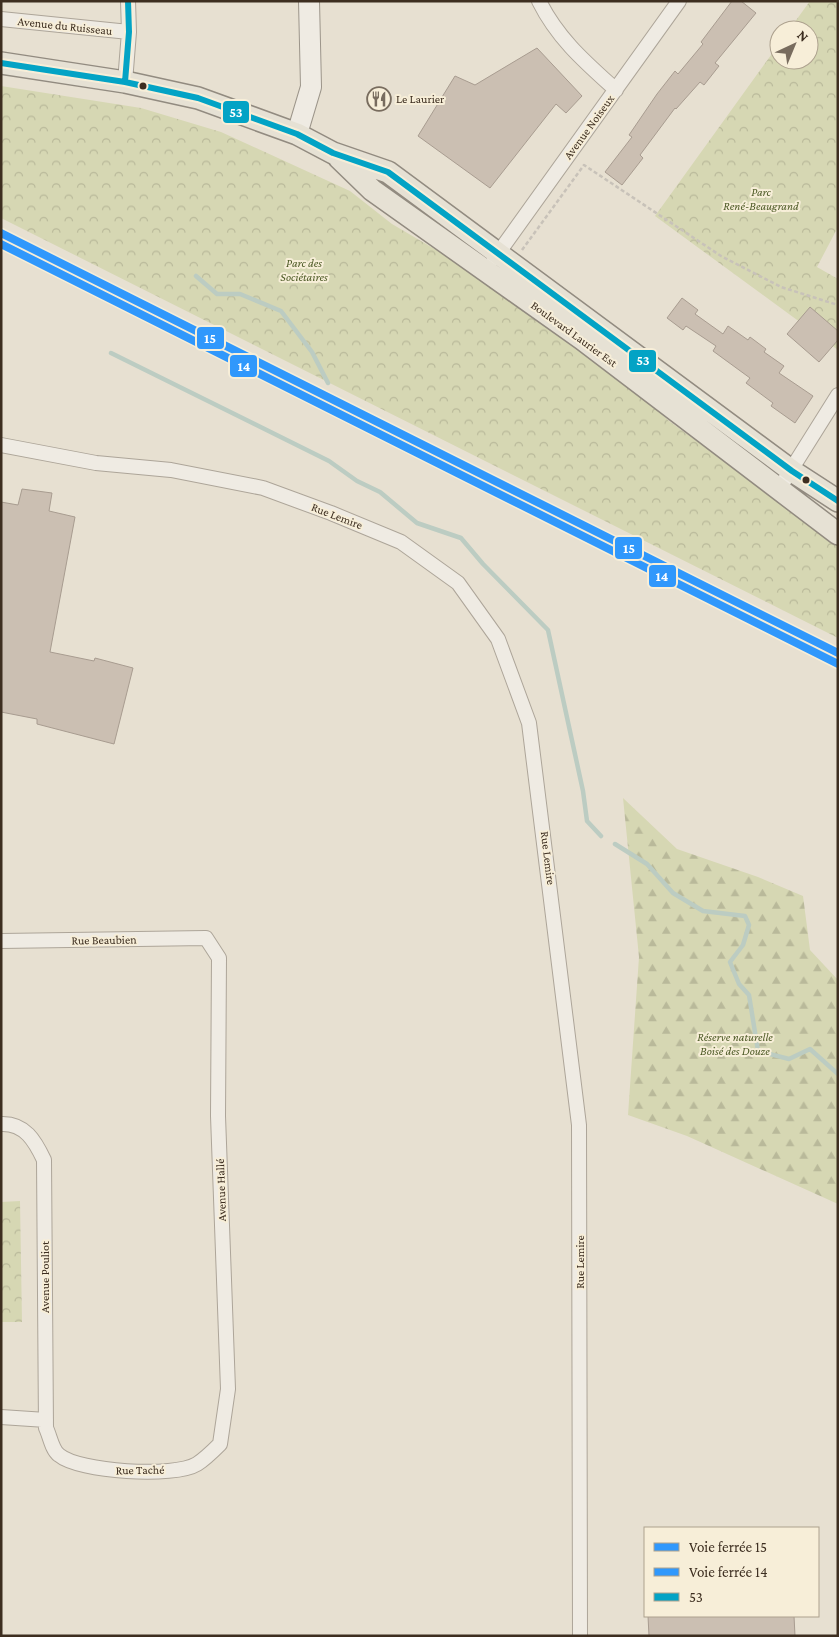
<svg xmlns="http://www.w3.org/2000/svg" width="839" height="1637" font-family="'Crimson Pro',serif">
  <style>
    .forest { fill: url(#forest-firs) }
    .park { fill: url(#park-crowns) }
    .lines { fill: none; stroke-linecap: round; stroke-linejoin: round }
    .stream { stroke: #bcccc2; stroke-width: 4.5 }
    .building { fill: #cbbfb2; stroke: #a89c90 }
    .street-casing { stroke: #ada599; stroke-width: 16 }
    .secondary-casing { stroke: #9c958a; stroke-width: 22 }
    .primary-casing { stroke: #928b80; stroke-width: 24 }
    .path { stroke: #c8c2b9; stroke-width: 2.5; stroke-dasharray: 4 2.5; stroke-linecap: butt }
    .street { stroke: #efebe3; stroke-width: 14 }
    .secondary { stroke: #efebe3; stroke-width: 20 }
    .primary { stroke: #e6e1d4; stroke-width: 21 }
    .bus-1-casing { stroke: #f7eed8; stroke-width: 10 }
    .bus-1 { stroke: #03a3c5; stroke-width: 6 }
    .rail-1-casing { stroke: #f7eed8; stroke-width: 11 }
    .rail-2-casing { stroke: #f7eed8; stroke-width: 11 }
    .rail-1 { stroke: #3098fc; stroke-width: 8 }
    .rail-2 { stroke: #3098fc; stroke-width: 8 }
    .bus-dot { fill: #3d2e20; stroke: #f7eed8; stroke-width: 2 }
    .labels { text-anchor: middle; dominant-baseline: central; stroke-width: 4; stroke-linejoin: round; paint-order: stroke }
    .street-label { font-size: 12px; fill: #3d2e20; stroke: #f7eed8 }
    .poi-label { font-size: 12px; fill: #3d2e20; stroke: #f7eed8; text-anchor: start }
    .park-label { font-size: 12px; font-style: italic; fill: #4d5a26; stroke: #f7eed8 }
    .line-badge { stroke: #f7eed8; stroke-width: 2 }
    .badge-label { font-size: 14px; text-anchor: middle; font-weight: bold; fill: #fff }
  </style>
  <defs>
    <pattern id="forest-firs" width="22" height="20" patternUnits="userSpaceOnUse" patternTransform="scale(1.25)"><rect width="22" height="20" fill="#d6d7b3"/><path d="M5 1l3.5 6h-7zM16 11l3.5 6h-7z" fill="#b9b99a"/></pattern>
    <pattern id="park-crowns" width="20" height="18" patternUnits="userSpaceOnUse" patternTransform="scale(1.25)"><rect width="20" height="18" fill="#d6d7b3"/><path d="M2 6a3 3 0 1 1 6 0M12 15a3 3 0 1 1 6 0" fill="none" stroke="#b9b99a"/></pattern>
  </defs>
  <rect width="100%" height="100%" fill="#e7e0d1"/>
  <path class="forest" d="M623,798L677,849L758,877L803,896L810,950L838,980V1204L687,1136L628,1115L639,957Z"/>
  <path class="park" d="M810,1H838V227L817,267L838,279V350L655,216L779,44V60H809V30H789Z
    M1,86L141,108L221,132L350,191L392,224L489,281L569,344L639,392L669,421L838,544V638L1,218Z
    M20,1201L22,1322H1V1202Z"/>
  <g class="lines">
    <path class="stream" d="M196,276L217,294H240L281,311L312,352L328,383
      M111,353L329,461L357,481L380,492L417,523L461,538L483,564L548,630L583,791L587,821L601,836
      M615,844L647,864L673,893L703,911L745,916L749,925L743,945L730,962L739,984L749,995L758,1051L789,1059L810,1049L838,1074"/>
  </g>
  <path class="building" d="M732,1H741L756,13L715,63L719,66L704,85L700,82L676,109L675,108L640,155L643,158L622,185L605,172L632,137L629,135L657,94L675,71L678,74L703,44L701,42Z
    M537,48L582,96L566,113L556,104L490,188L418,136L455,76L475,85Z
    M682,298L698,310L695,314L723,334L728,326L748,340L750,337L766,349L764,352L784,366L779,373L813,396L795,423L771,406L773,403L746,383L750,378L713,351L716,346L686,326L683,330L667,318Z
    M810,307L838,331V340L819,362L787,334Z
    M22,489L52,493L49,511L75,517L50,652L94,661L95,658L133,668L114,744L37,724V719L1,712V502L18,505Z
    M648,1616H794L795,1636H649Z"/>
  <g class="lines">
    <g class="street-casing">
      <path id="street" d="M539,1C558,39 585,62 616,90
        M1,19L129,32
        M125,82L129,32L128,1
        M494,259L679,1
        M1,445L96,463L171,470L263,488L331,513L401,542L458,583L498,639L529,723L579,1125L580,1636
        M779,489L838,395
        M1,941L206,938L219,958L218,1116L228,1389L220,1444C213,1451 205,1459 197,1464C174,1478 79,1472 59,1455C52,1450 50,1436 46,1428L44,1160C35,1141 25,1123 1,1124
        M1,1417L46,1420"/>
    </g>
    <g class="secondary-casing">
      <path id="secondary" d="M297,134L311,87L309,1"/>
    </g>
    <g class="primary-casing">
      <path id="primary" d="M1,63L125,82L198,98L297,134L333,153L388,172L792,471L838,501
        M339,158L372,190L582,339L838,534"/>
    </g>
    <path class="path" d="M522,250L584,165L721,256L781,287L838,305"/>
    <use href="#street" class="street"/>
    <use href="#secondary" class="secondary"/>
    <use href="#primary" class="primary"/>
    <g class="bus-1-casing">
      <path id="bus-1" d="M1,63L125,82L198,98L297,134L333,153L388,172L792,471L838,501
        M125,82L129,32L128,1"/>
    </g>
    <use href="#bus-1" class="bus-1"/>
    <g class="rail-1-casing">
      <path id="rail-1" d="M1,233L838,653"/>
    </g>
    <g class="rail-2-casing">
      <path id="rail-2" d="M1,244L838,664"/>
    </g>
    <use href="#rail-1" class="rail-1"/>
    <use href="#rail-2" class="rail-2"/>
  </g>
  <defs>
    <g id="restaurant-ring" transform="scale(1.25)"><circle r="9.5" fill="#f7eed8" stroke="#786c5e" stroke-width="1.5"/><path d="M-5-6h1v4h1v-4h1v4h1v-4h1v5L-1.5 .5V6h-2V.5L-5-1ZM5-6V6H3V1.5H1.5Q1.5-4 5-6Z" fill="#786c5e"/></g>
  </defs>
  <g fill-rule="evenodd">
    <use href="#restaurant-ring" x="379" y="99"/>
  </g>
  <g class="bus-dot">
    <circle cx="143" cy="86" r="4.5"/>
    <circle cx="806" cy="480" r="4.5"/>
  </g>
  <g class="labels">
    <g class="street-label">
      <text transform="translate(65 26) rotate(6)">Avenue du Ruisseau</text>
      <text transform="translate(589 127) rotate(-54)">Avenue Noiseux</text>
      <text transform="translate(574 334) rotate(36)">Boulevard Laurier Est</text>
      <text transform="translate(337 516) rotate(21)">Rue Lemire</text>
      <text transform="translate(548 858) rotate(83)">Rue Lemire</text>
      <text transform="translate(104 940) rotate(-1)">Rue Beaubien</text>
      <text transform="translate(221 1190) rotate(-92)">Avenue Hallé</text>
      <text transform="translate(580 1262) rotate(-90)">Rue Lemire</text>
      <text transform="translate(45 1277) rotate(-90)">Avenue Pouliot</text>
      <text transform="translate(140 1470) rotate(-1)">Rue Taché</text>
    </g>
    <g class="poi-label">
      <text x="396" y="99">Le Laurier</text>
    </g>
    <g class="park-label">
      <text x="761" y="192">Parc<tspan x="761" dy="14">René-Beaugrand</tspan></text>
      <text x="304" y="263">Parc des<tspan x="304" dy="14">Sociétaires</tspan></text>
      <text x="735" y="1037">Réserve naturelle<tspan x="735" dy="14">Boisé des Douze</tspan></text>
    </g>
  </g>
  <g class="line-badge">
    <rect x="222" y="100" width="28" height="24" rx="5" fill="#03a3c5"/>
    <rect x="196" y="326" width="29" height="24" rx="5" fill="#3098fc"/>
    <rect x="628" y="349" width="29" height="24" rx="5" fill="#03a3c5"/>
    <rect x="229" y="354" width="29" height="24" rx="5" fill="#3098fc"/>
    <rect x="614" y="536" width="29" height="24" rx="5" fill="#3098fc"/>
    <rect x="648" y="564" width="29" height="24" rx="5" fill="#3098fc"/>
  </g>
  <g class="badge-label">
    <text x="236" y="117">53</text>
    <text x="210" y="343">15</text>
    <text x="643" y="365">53</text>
    <text x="244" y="371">14</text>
    <text x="629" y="553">15</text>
    <text x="662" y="581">14</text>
  </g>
  <rect width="839" height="1637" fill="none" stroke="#3d2e20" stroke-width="5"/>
  <rect x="644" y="1527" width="175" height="90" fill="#f7eed8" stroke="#ada18e"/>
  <rect x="654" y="1543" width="25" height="8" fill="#3098fc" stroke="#ada18e"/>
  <text x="689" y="1552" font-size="15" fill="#3d2e20">Voie ferrée 15</text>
  <rect x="654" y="1568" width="25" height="8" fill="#3098fc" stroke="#ada18e"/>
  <text x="689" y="1577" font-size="15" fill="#3d2e20">Voie ferrée 14</text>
  <rect x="654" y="1593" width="25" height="8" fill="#03a3c5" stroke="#ada18e"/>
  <text x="689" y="1602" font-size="15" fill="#3d2e20">53</text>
  <g transform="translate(794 45) rotate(44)"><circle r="24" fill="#f7eed8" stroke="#ada18e"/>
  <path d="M0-4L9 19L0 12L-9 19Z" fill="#786c5e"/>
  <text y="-8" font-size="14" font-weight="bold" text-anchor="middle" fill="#3d2e20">N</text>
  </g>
</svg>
